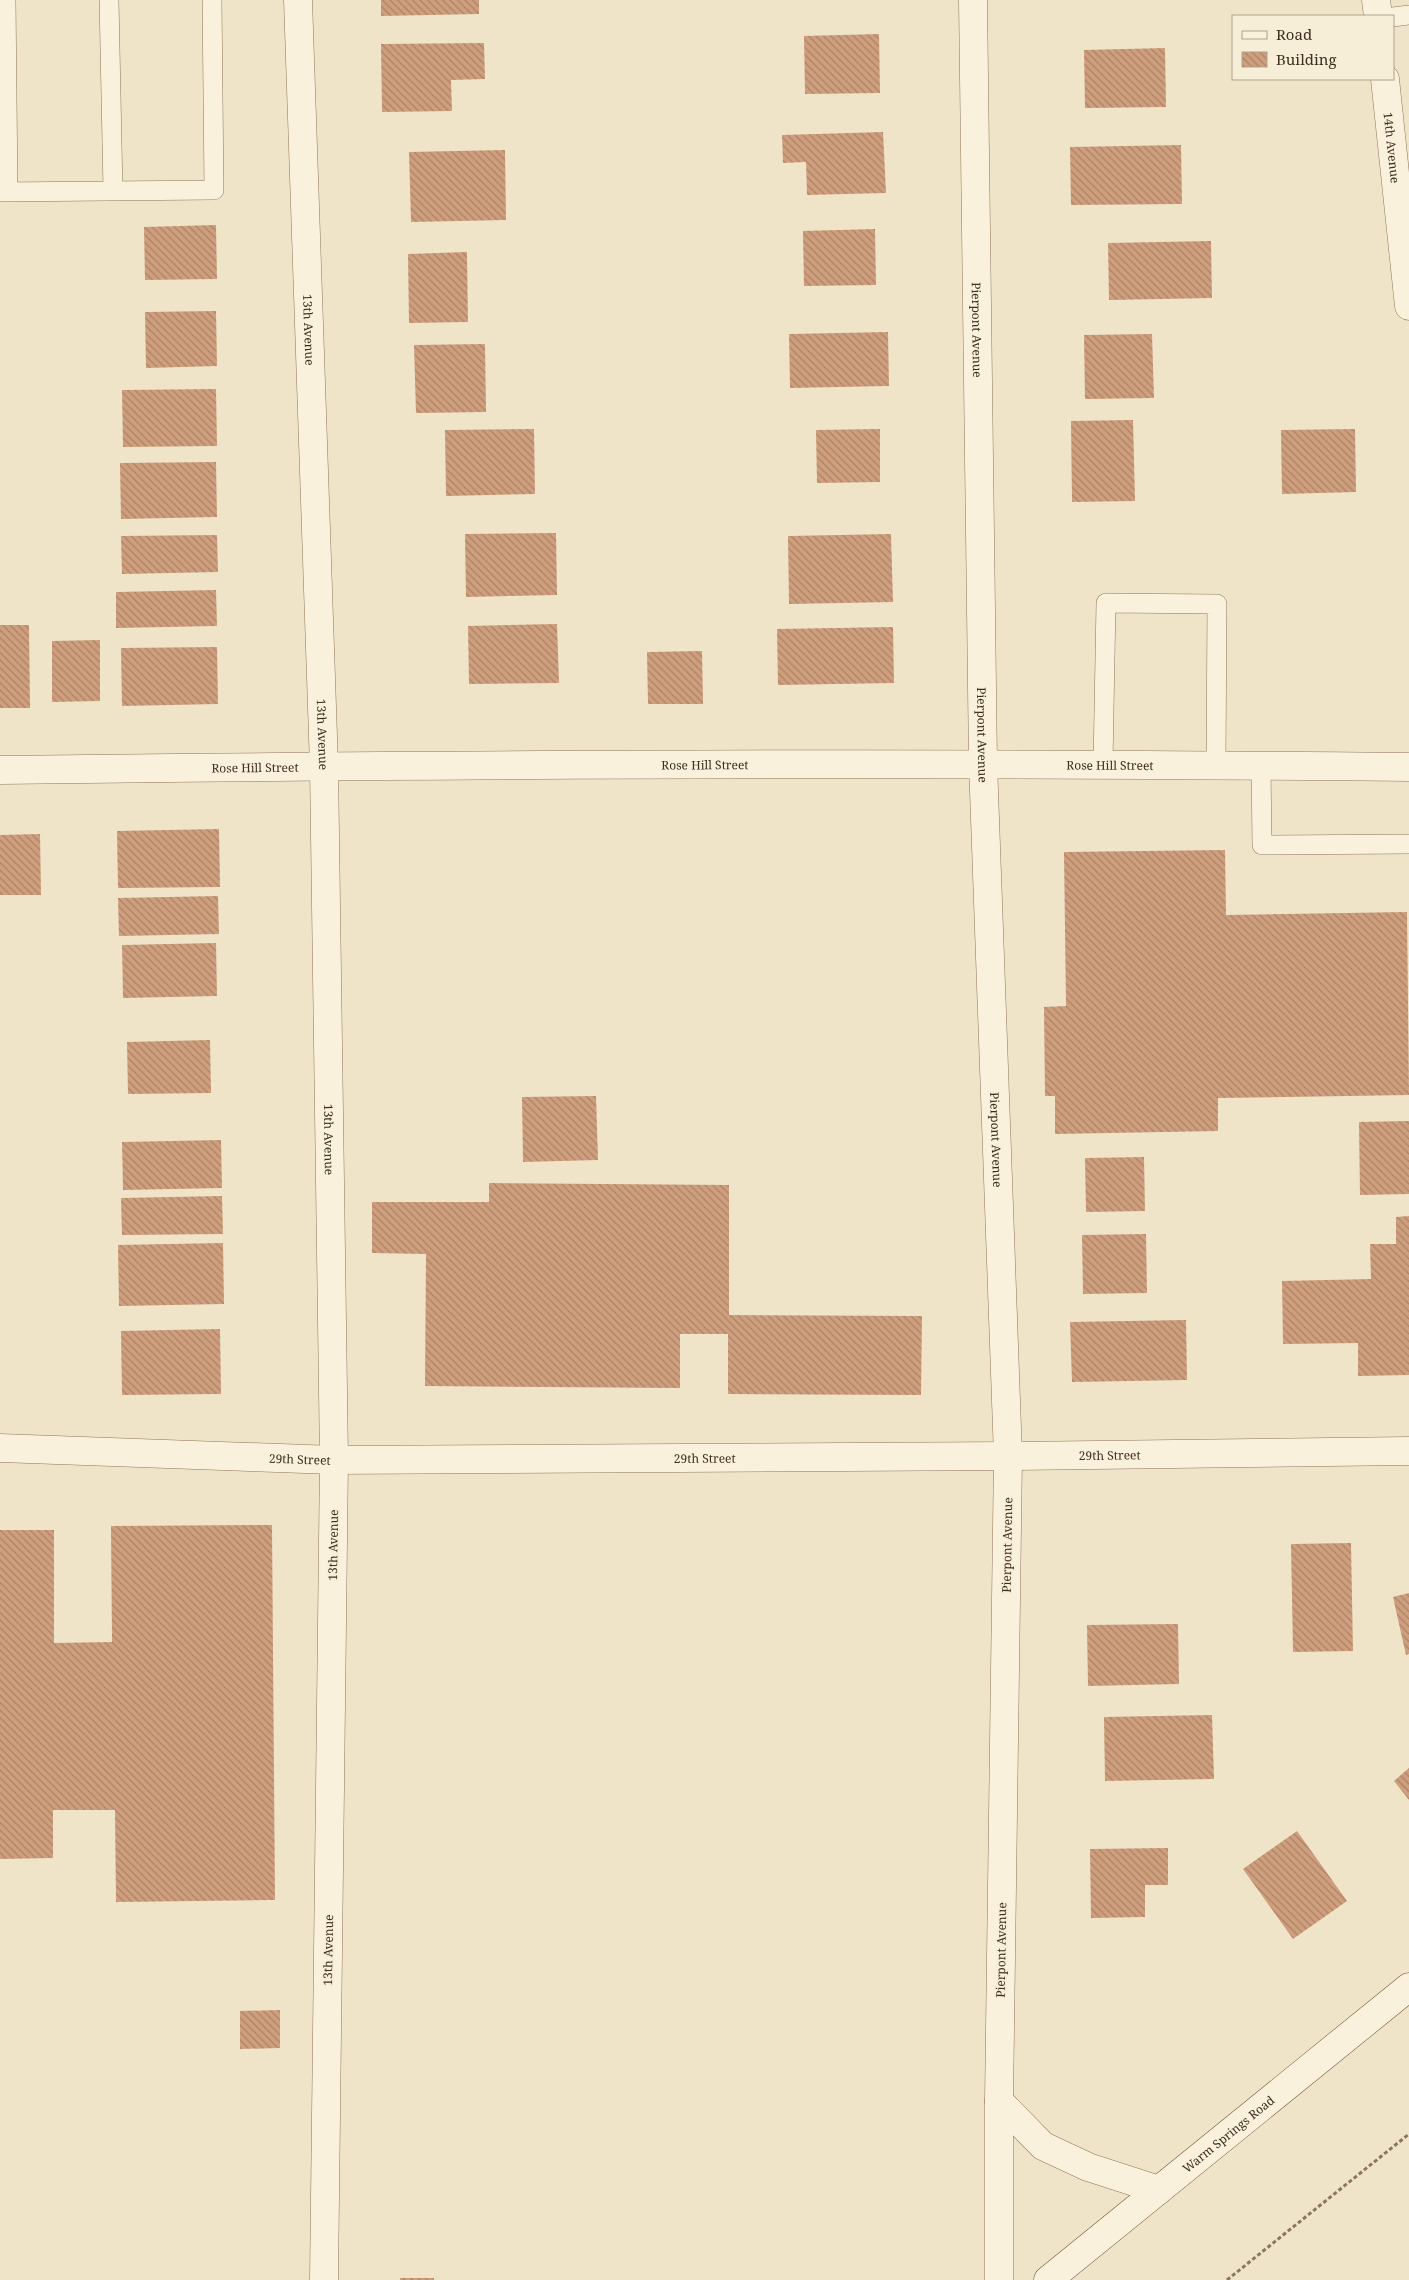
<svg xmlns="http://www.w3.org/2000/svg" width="1409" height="2280" font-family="'Noto Serif',serif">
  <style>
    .building { fill: url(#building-back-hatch) }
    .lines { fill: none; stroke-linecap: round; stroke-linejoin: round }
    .lane-casing { stroke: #8d765c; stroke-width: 20 }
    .street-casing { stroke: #8d765c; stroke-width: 29 }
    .secondary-casing { stroke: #6f573f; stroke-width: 29 }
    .path { stroke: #8d765c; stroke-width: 3; stroke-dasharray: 4 2.5; stroke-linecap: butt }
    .lane { stroke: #faf1dc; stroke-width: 19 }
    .street { stroke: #faf1dc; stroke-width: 28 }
    .secondary { stroke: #faf1dc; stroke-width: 28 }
    .labels { text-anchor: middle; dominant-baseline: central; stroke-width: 4; stroke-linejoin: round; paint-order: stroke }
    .street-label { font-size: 12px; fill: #3d2e20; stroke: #f7eed8 }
  </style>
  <defs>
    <pattern id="building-back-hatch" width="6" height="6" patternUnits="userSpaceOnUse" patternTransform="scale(1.25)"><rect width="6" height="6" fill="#cf9f7d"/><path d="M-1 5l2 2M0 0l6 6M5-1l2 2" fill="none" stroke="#a98266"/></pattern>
  </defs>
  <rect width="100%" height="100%" fill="#f0e4c8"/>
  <path class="building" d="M381,0H479V14L381,16Z
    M879,34L880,93L805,94L804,36Z
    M484,43L485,79L451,80L452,111L382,112L381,44Z
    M1165,48L1166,107L1085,108L1084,50Z
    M883,132L886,193L807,195L806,162L783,163L782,135Z
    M1181,145L1182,204L1071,205L1070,147Z
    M505,150L506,220L411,222L409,152Z
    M216,225L217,279L145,280L144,227Z
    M875,229L876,285L804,286L803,231Z
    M1211,241L1212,298L1109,300L1108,243Z
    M467,252L468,322L409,323L408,254Z
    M216,311L217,366L146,368L145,312Z
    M888,332L889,386L790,388L789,334Z
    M1152,334L1154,398L1085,399L1084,335Z
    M485,344L486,412L416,413L414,345Z
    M216,389L217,446L123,447L122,390Z
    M1133,420L1135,501L1072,502L1071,421Z
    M534,429L535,494L446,496L445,430Z
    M880,429V482L817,483L816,430Z
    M1355,429L1356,492L1282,494L1281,430Z
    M216,462L217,517L121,519L120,463Z
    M556,533L557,595L466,597L465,534Z
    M891,534L893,602L789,604L788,536Z
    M217,535L218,572L122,574L121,536Z
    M216,590L217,626L116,628V592Z
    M557,624L559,683L469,684L468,626Z
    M0,625H29L30,708H0Z
    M893,627L894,683L778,685L777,629Z
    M100,640V701L52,702V641Z
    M217,647L218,704L122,706L121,648Z
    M702,651L703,704H648L647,652Z
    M219,829L220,887L118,888L117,831Z
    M40,834L41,895H0V835Z
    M1225,850L1226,915L1407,912L1409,1095L1218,1098V1131L1055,1134V1096H1045L1044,1007L1066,1006L1064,852Z
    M218,896L219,934L119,936L118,898Z
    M216,943L217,996L123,998L122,945Z
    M210,1040L211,1093L128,1094L127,1042Z
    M596,1096L598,1160L523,1162L522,1097Z
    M1409,1121V1194L1360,1195L1359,1122Z
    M221,1140L222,1188L123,1190L122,1142Z
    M1144,1157L1145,1211L1086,1212L1085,1158Z
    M489,1183L729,1185V1315L922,1316L921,1395L728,1394V1334H680V1388L425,1386L426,1254L372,1253V1202H489Z
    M222,1196L223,1234L122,1235L121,1198Z
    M1409,1216V1375L1358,1376V1343L1283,1344L1282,1281L1371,1279L1370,1244H1396V1217Z
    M1146,1234L1147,1293L1083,1294L1082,1235Z
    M223,1243L224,1304L119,1306L118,1245Z
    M1186,1320L1187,1380L1072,1382L1070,1322Z
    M220,1329L221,1394L122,1395L121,1331Z
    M272,1525L275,1900L116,1902L115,1810H53V1858L0,1859V1530H54V1643L112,1642L111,1526Z
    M1351,1543L1353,1651L1293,1652L1291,1544Z
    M1409,1593V1654L1406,1655L1393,1597Z
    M1178,1624L1179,1684L1088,1686L1087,1625Z
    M1212,1715L1214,1779L1105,1781L1104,1717Z
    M1409,1768V1800L1394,1781Z
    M1297,1831L1347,1901L1293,1939L1243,1869Z
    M1168,1848V1885H1145V1917L1091,1918L1090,1849Z
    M280,2010V2048L240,2049V2011Z
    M400,2278H434V2280H400Z"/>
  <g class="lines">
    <g class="lane-casing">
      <path id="lane" d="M6,0L8,192
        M109,0L113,191
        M1393,17L1409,15
        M0,192L214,190L212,0
        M1103,764L1106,603L1217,604L1216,765
        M1261,765L1262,845L1409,844"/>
    </g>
    <g class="street-casing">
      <g id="street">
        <path id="s1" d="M298,0L324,766L334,1460L324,2280"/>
        <path id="s2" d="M973,0L983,763L1008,1456L999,2101V2280"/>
        <path d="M1376,0L1378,16"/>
        <path id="s3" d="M1385,79L1409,306"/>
        <path id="s4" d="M0,770C470,764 939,762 1409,767"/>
        <path id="s5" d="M0,1448L334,1460L1008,1456L1409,1451"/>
        <path d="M999,2101L1043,2146L1088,2167L1159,2190"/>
      </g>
    </g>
    <g class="secondary-casing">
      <g id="secondary">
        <path id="s6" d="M1048,2280L1409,1987"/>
      </g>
    </g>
    <path class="path" d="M1227,2280L1409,2134"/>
    <use href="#lane" class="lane"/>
    <use href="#street" class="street"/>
    <use href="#secondary" class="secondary"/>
  </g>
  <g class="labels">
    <g class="street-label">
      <text stroke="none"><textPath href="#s3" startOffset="69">14th Avenue</textPath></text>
      <text stroke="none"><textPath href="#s1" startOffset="330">13th Avenue</textPath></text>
      <text stroke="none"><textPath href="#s2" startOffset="330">Pierpont Avenue</textPath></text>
      <text stroke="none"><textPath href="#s1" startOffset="735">13th Avenue</textPath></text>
      <text stroke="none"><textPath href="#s2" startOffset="735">Pierpont Avenue</textPath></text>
      <text stroke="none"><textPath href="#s4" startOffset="705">Rose Hill Street</textPath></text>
      <text stroke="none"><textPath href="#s4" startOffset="1110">Rose Hill Street</textPath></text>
      <text stroke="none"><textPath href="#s4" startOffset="255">Rose Hill Street</textPath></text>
      <text stroke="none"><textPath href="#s1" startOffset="1140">13th Avenue</textPath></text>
      <text stroke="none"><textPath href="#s2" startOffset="1140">Pierpont Avenue</textPath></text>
      <text stroke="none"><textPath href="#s5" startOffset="1110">29th Street</textPath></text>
      <text stroke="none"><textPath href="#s5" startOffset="705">29th Street</textPath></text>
      <text stroke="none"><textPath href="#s5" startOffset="300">29th Street</textPath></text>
      <text transform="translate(333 1545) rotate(-89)">13th Avenue</text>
      <text transform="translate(1007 1545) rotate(-89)">Pierpont Avenue</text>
      <text transform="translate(328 1950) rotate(-89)">13th Avenue</text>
      <text transform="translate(1001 1950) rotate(-89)">Pierpont Avenue</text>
      <text stroke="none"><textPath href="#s6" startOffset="232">Warm Springs Road</textPath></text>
    </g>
  </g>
  <rect x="1232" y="15" width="162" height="65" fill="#f7eed8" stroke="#ada18e"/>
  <rect x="1242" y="31" width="25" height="8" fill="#faf1dc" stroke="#ada18e"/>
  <text x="1276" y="40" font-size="15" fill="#3d2e20">Road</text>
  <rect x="1242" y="52" width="25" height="15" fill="url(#building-back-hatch)" stroke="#ada18e"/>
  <text x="1276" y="65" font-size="15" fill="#3d2e20">Building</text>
</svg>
